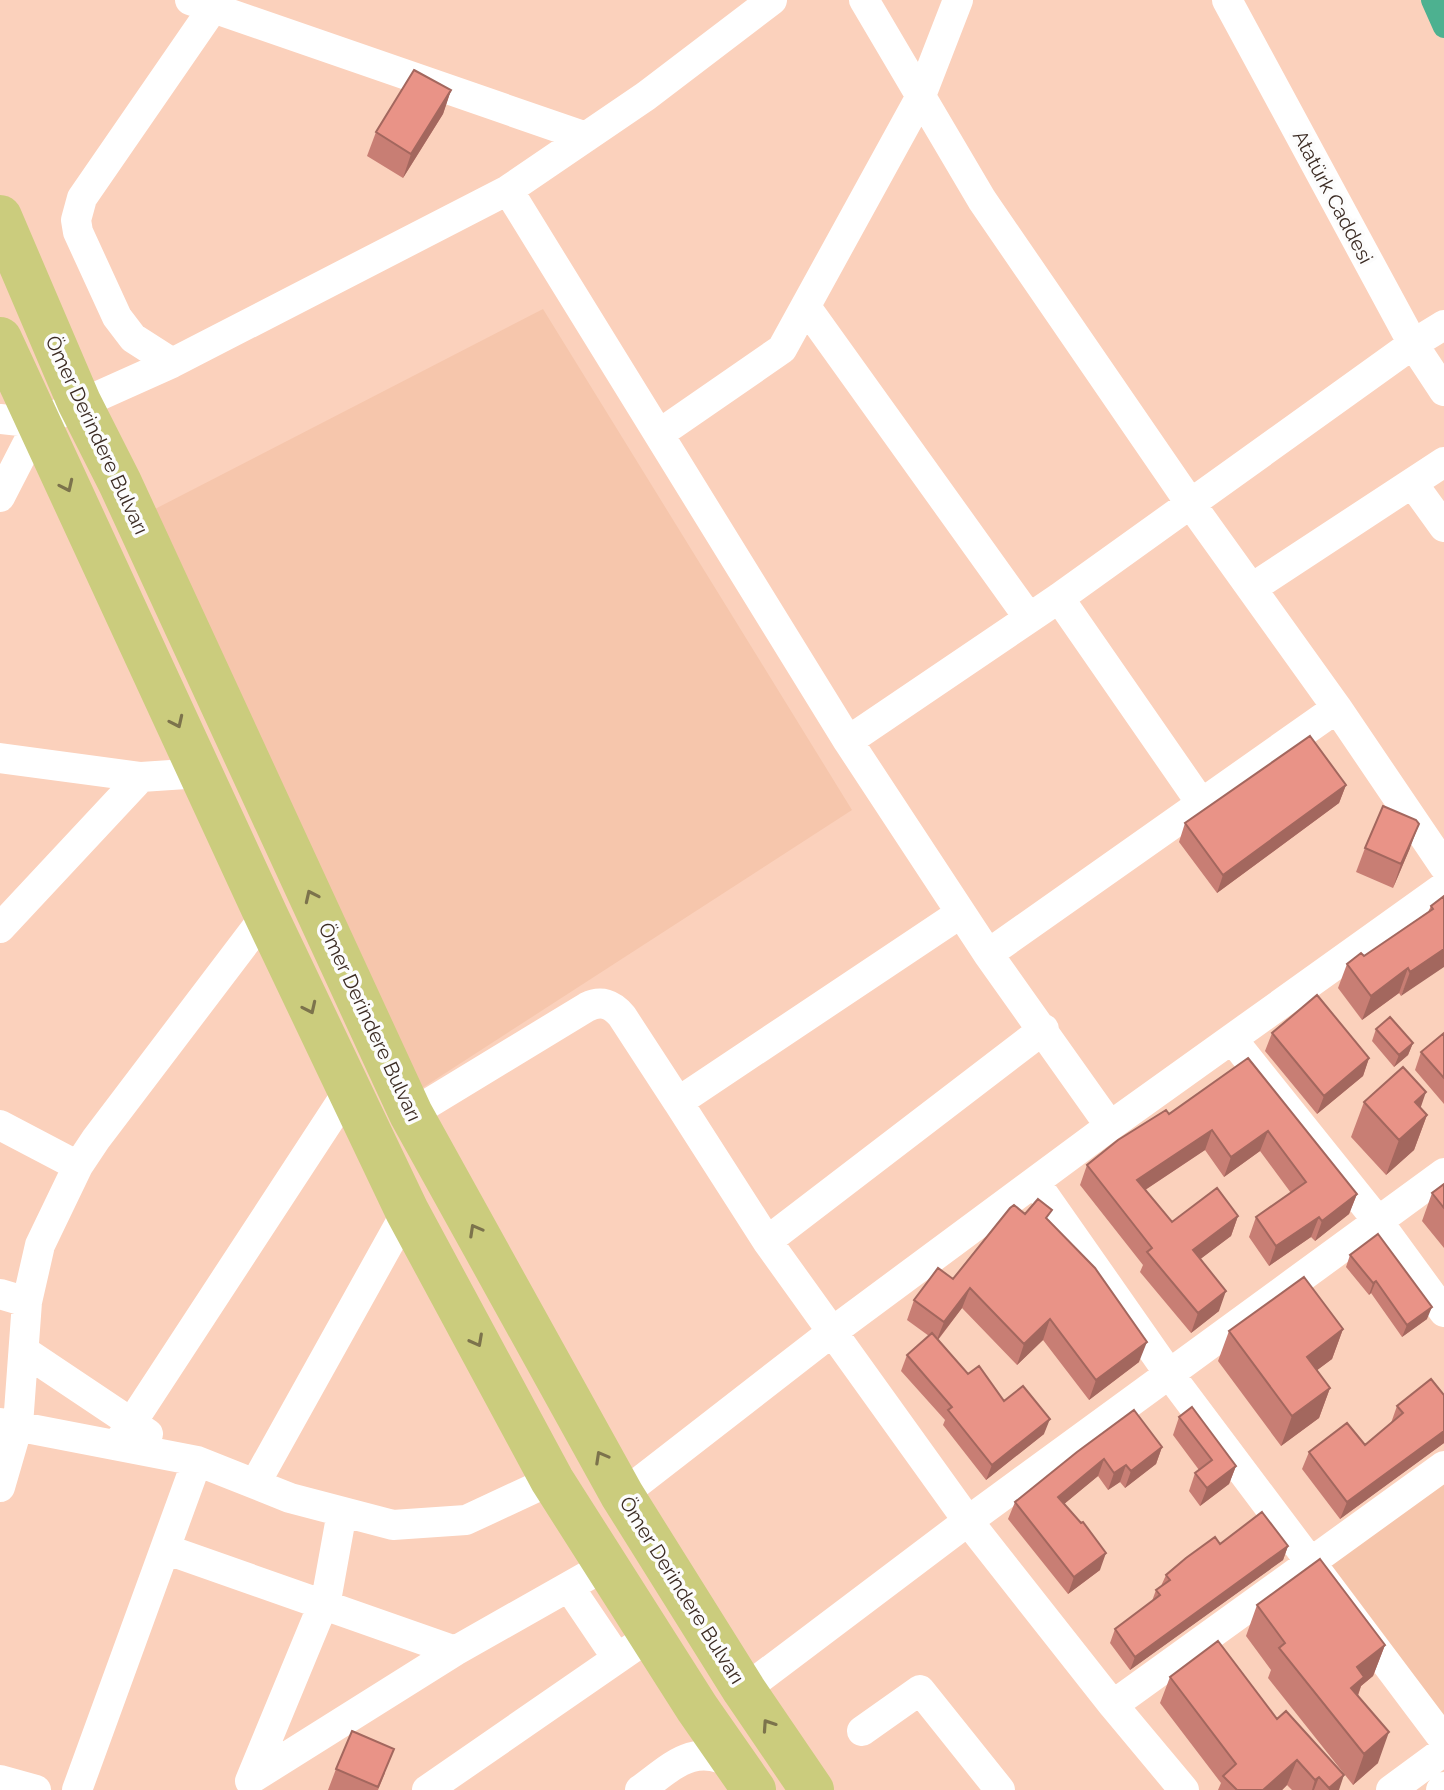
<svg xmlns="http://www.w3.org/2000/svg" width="1444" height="1790" font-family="Raleway,sans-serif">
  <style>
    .built { fill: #f6c6ac }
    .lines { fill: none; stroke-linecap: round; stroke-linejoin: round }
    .canal { stroke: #4db190; stroke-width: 22 }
    .minor { stroke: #fff; stroke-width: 30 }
    .highway { stroke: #cbcc7d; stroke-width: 44 }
    .wall { fill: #c87e74 }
    .shaded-wall { fill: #a3675e }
    .building { fill: #e99387; stroke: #a3675e; stroke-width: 2 }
    .oneway { stroke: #7c734c }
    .labels { text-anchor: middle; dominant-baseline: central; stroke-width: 7; stroke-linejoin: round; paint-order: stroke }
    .street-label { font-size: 20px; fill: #3b2b23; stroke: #fcfcfc }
  </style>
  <rect width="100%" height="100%" fill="#fbd1bc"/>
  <path class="built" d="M543,309L852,810L413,1094L155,509Z
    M1444,1475V1717L1328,1562Z"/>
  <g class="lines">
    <path class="canal" d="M1432,0L1444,27"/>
    <path class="minor" d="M190,0L586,137
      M864,0L982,200L1190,503L1337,708L1444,866
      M1227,0L1413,344L1444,391
      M508,190L848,741L988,954L1110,1126
      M806,307L1029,618
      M172,363L133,338L117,317L78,232L76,220L82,198L213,8
      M0,419L38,423L172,363L508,190L646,96L772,0
      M659,434L782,349L920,98L958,0
      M1413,484L1444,527
      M0,497L38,423
      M1252,588L1444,462
      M1059,598L1201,803
      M848,741L1059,598L1413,344L1444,325
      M0,758L141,777L201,773
      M961,913L678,1102L767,1241L968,1521L1113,1705L1184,1790
      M0,928L141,777
      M988,954L1337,708
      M1232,1039L1377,1220L1444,1312
      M411,1114L587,1007C601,1000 612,1004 622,1016L678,1102
      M0,1125L78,1166
      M1035,1182L1170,1375L1444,1740
      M767,1241L1044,1029
      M0,1294L27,1302
      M24,1351L148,1434
      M0,1423L197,1461L290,1498L393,1525L466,1520L552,1480
      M117,1445L349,1090
      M255,1484L407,1211
      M0,1487L18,1425L27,1302L40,1245L78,1166L96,1139L266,915
      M622,1495L832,1332L1110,1126L1444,887
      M165,1549L455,1651
      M569,1587L617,1658
      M744,1690L968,1521L1444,1173
      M1113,1705L1444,1466
      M862,1731L920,1690L1000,1790
      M251,1779L455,1651L605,1566
      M0,1780L36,1790
      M250,1781L327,1595L342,1512
      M77,1790L197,1461
      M427,1790L650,1636
      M640,1790C673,1766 694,1741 736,1765
      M1391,1790L1444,1751
      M1441,1790L1444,1787"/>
    <path class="highway" d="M0,217L79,402L120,483L411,1114L622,1495L744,1690L812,1790
      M0,339L266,915L407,1211L552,1480L697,1708L754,1790"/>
  </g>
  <path class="wall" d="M451,90L443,114L403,178L367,156L376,132Z
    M1346,785L1339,803L1217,893L1179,842L1185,823Z
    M1365,848H1410L1393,888L1356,872Z
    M1444,896L1401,996L1399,993L1362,1020L1338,988L1347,964L1364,956L1428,912L1431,906Z
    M1376,1029L1413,1043L1408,1055L1394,1067L1372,1041Z
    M1272,1033L1369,1058L1363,1076L1317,1114L1265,1051Z
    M1444,1033V1104L1415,1070L1421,1052Z
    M1248,1058L1357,1194L1349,1214L1315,1241L1311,1237L1269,1266L1249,1237L1256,1217L1291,1193L1260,1151L1224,1177L1205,1150L1145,1190L1172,1222L1238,1216L1231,1236L1200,1259L1219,1311L1191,1333L1140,1272L1143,1265L1080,1185L1087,1165L1169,1114Z
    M1364,1102L1420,1108L1427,1115L1414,1150L1386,1175L1351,1137Z
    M1444,1184V1248L1422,1221L1432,1193Z
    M1025,1214L1049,1220L1139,1362L1089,1400L1043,1340L1017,1365L962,1308L938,1340L968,1374L1004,1401L1044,1434L986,1480L943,1425L945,1420L901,1371L907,1355L929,1336L907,1320L914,1300L953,1279Z
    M1350,1255L1427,1319L1402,1337L1371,1293L1369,1295L1346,1267Z
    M1343,1329L1332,1359L1317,1370L1330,1388L1319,1418L1281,1446L1218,1361L1229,1331Z
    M1444,1395V1443L1340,1519L1302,1469L1309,1452L1365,1445L1391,1423L1397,1406Z
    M1179,1417L1236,1466L1229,1484L1200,1506L1189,1491L1195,1473L1199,1470L1173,1435Z
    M1162,1447L1156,1464L1125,1488L1120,1482L1108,1490L1098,1476L1064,1504L1100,1570L1068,1594L1008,1519L1015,1502L1077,1452Z
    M1220,1544L1288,1546L1283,1560L1130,1670L1110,1643L1115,1629L1152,1601L1156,1590L1161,1586L1166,1575Z
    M1257,1605L1385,1645L1373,1676L1361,1686L1358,1696L1378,1763L1353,1785L1268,1678L1271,1670L1246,1636Z
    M1170,1677L1277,1719L1339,1790H1292L1287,1785L1282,1790H1218L1221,1783L1160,1703Z
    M336,1769L385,1773L378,1790H328Z"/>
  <path class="shaded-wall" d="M451,90L443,114L403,178L411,154Z
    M1346,785L1339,803L1217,893L1223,875Z
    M1419,824L1410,848L1393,888L1401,864Z
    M1444,949V967L1401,996L1410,972Z
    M1408,968L1399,993L1362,1020L1371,996Z
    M1413,1043L1408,1055L1394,1067L1399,1055Z
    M1369,1058L1363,1076L1317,1114L1324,1096Z
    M1426,1092L1414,1127L1415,1102Z
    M1427,1115L1414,1150L1386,1175L1399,1140Z
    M1212,1130L1205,1150L1130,1200L1137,1180Z
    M1268,1131L1260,1151L1224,1177L1231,1157Z
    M1357,1194L1349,1214L1315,1241L1322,1221Z
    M1238,1216L1231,1236L1186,1270L1193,1250Z
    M1319,1217L1311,1237L1269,1266L1276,1246Z
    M1376,1281L1371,1293L1369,1295L1373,1283Z
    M970,1288L962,1308L936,1342L944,1322Z
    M1226,1291L1219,1311L1191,1333L1198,1313Z
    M1432,1307L1427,1319L1402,1337L1407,1325Z
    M1050,1319L1043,1340L1017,1365L1024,1344Z
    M1343,1329L1332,1359L1296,1386L1307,1357Z
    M1147,1342L1139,1362L1089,1400L1096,1380Z
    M1330,1388L1319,1418L1281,1446L1292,1416Z
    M1050,1419L1044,1434L986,1480L992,1465Z
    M1444,1431V1443L1340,1519L1347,1502Z
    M1162,1447L1156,1464L1125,1488L1131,1471Z
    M1104,1459L1098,1476L1052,1514L1058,1497Z
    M1126,1465L1120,1482L1108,1490L1114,1473Z
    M1236,1466L1229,1484L1200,1506L1207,1488Z
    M1288,1546L1283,1560L1130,1670L1135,1657Z
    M1106,1553L1100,1570L1068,1594L1074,1577Z
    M1385,1645L1373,1676L1361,1686L1353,1708L1340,1719L1357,1667Z
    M1389,1732L1378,1763L1353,1785L1364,1754Z
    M1297,1760L1287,1785L1282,1790H1263Z
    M1344,1775L1339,1790H1329V1788Z
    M1319,1777L1314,1790H1312L1315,1780Z"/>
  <path class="building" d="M414,70L451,90L411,154L376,132Z
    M1310,736L1346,785L1223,875L1185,823Z
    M1383,806L1416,820L1419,824L1401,864L1365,848Z
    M1444,896V949L1410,972L1408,968L1371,996L1347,964L1361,953L1364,956L1433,909L1431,906Z
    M1317,995L1369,1058L1324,1096L1272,1033Z
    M1390,1017L1413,1043L1399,1055L1376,1029Z
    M1444,1033V1078L1421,1052Z
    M1248,1058L1357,1194L1322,1221L1319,1217L1276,1246L1256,1217L1306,1182L1268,1131L1231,1157L1212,1130L1137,1180L1172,1222L1217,1188L1238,1216L1193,1250L1226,1291L1198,1313L1147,1252L1152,1248L1087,1165L1118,1140L1166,1110L1169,1114Z
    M1403,1067L1426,1092L1415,1102L1427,1115L1399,1140L1364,1102Z
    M1444,1184V1208L1432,1193Z
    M1038,1199L1052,1210L1046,1218L1095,1268L1147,1342L1096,1380L1050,1319L1024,1344L970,1288L944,1322L914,1300L938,1268L953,1279L1010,1208L1014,1205L1025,1214Z
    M1378,1234L1432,1307L1407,1325L1376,1281L1373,1283L1350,1255Z
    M1304,1277L1343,1329L1307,1357L1330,1388L1292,1416L1229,1331Z
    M932,1333L968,1374L979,1366L1004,1401L1023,1386L1050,1419L992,1465L948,1410L952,1407L907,1355Z
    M1431,1379L1444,1395V1431L1347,1502L1309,1452L1347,1423L1365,1445L1403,1413L1397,1406Z
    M1192,1407L1236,1466L1207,1488L1195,1473L1212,1460L1179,1417Z
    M1134,1410L1162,1447L1131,1471L1126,1465L1114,1473L1104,1459L1058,1497L1081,1523L1083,1522L1106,1553L1074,1577L1015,1502L1077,1452Z
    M1262,1512L1288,1546L1135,1657L1115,1629L1160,1595L1156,1590L1170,1580L1166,1575L1186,1558L1215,1537L1220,1544Z
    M1320,1559L1385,1645L1357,1667L1364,1677L1351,1688L1389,1732L1364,1754L1279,1648L1285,1643L1257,1605Z
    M1218,1641L1277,1719L1286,1711L1344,1775L1329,1788L1319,1777L1315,1780L1297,1760L1263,1790H1237L1223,1776L1236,1764L1170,1677Z
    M352,1731L394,1749L378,1787L336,1769Z"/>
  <defs><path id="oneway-chevron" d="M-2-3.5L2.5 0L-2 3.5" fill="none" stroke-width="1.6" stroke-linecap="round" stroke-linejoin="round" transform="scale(2)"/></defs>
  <g class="oneway">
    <use href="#oneway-chevron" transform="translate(67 486) rotate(65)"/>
    <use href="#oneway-chevron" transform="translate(177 722) rotate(65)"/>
    <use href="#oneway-chevron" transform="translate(311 896) rotate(-115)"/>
    <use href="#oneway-chevron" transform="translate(310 1008) rotate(65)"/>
    <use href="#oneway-chevron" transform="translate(475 1230) rotate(-119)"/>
    <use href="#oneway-chevron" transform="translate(477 1341) rotate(62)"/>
    <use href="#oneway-chevron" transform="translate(601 1457) rotate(-119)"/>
    <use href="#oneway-chevron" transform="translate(768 1725) rotate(-124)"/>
  </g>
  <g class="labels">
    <g class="street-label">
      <text transform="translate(1333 197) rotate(62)">Atatürk Caddesi</text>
      <text transform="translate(97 435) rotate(65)">Ömer Derindere Bulvarı</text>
      <text transform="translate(370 1022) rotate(65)">Ömer Derindere Bulvarı</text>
      <text transform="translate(682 1590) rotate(58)">Ömer Derindere Bulvarı</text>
    </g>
  </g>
</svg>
